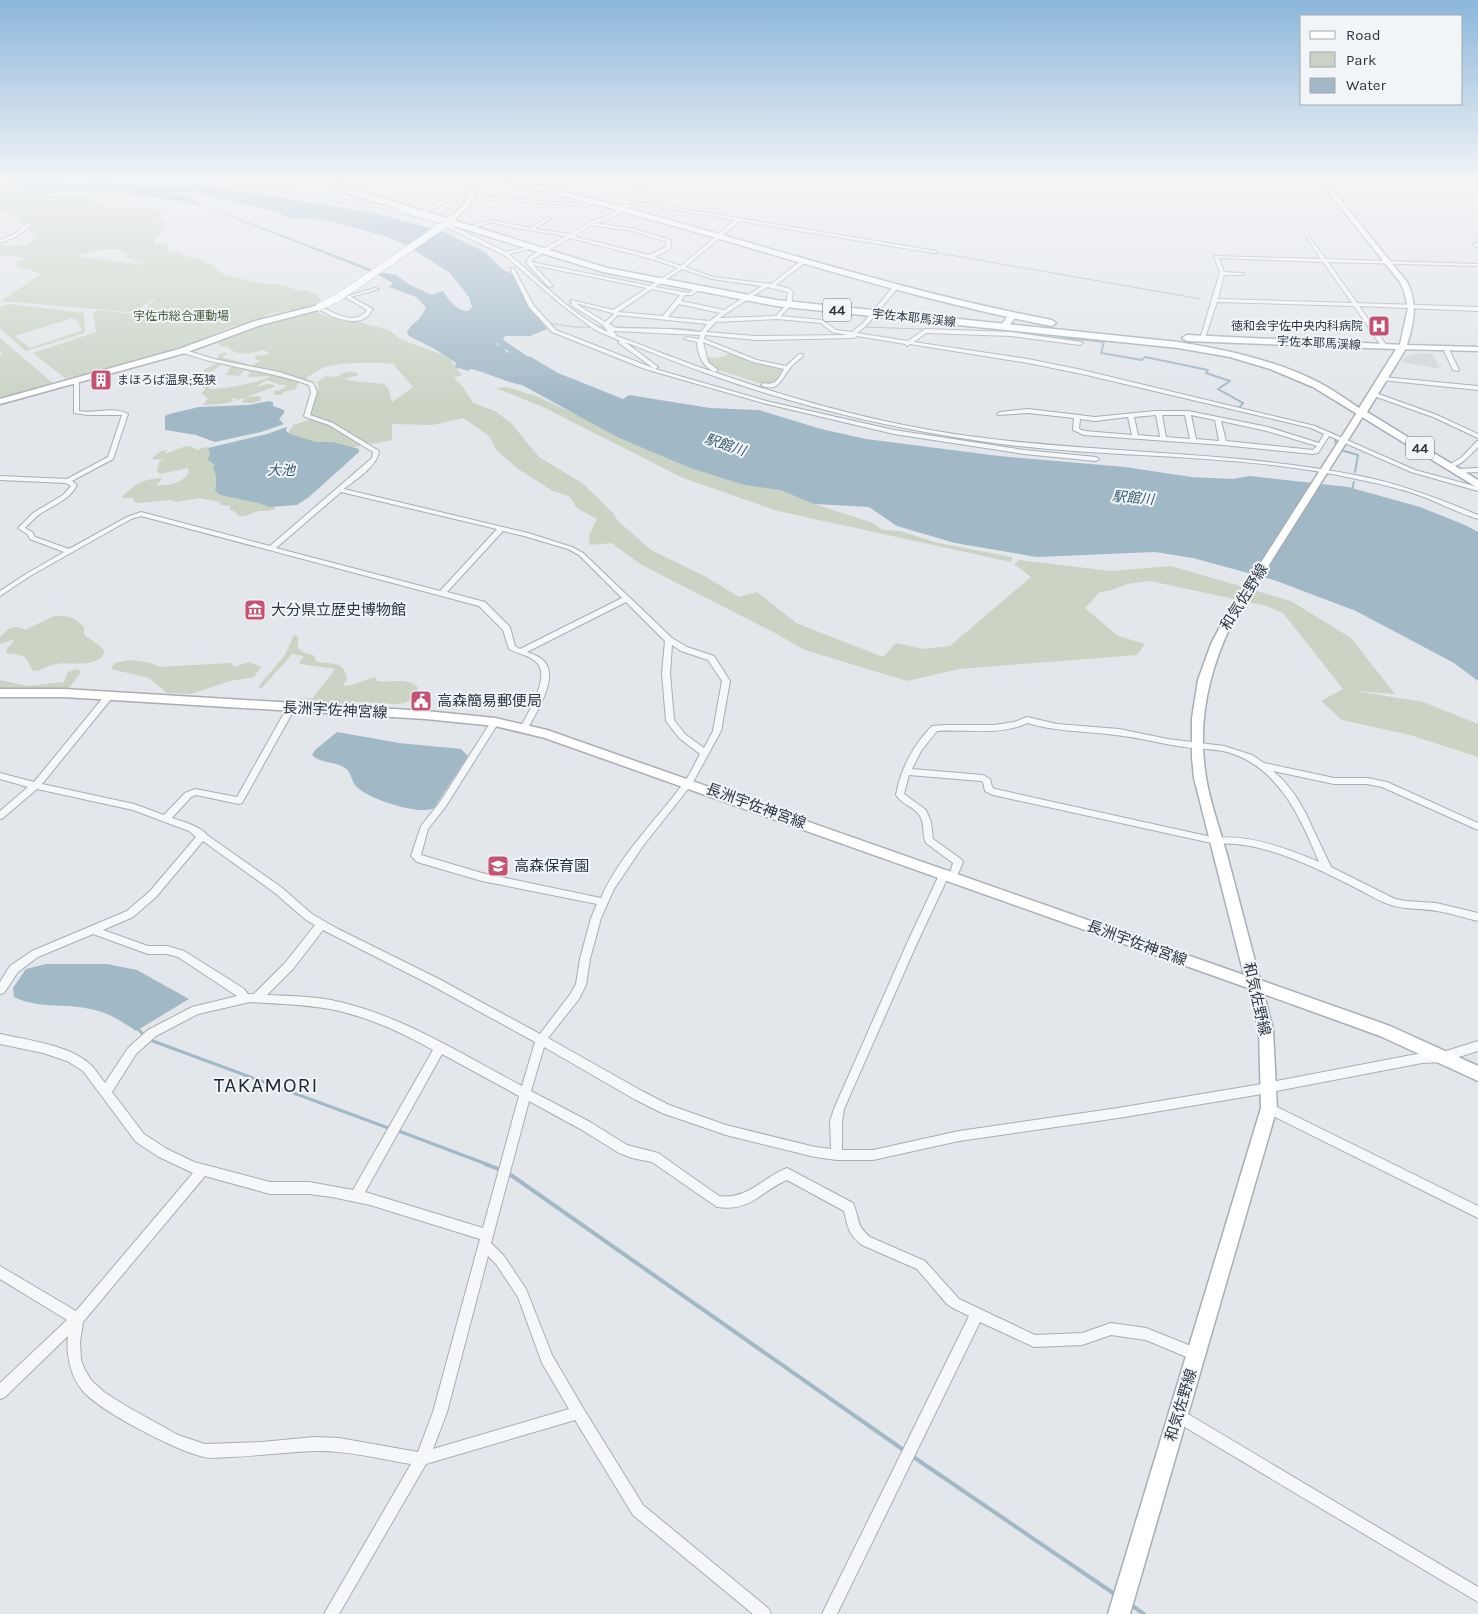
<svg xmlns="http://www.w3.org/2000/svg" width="1478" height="1614" font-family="Karla,'Noto Sans JP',sans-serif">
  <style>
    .built { fill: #d1d6db }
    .green { fill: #cad3c4; fill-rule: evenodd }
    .water { fill: #a1b8c7 }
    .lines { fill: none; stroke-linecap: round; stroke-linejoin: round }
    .stream-far3 { stroke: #a1b8c7; stroke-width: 1 }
    .stream-far2 { stroke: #a1b8c7; stroke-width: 2 }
    .stream-far1 { stroke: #a1b8c7; stroke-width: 3 }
    .stream { stroke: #a1b8c7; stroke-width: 4 }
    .river { fill: #a1b8c7; fill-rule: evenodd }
    .street-casing { stroke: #a8aeb4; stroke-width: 2 }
    .secondary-casing { stroke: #a8aeb4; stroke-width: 3 }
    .primary-casing { stroke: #a3acb5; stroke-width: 3 }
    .street { fill: #f5f7f8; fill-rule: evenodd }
    .secondary { fill: #fff; fill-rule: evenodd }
    .primary { fill: #fff; fill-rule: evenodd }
    .secondary-bridge-casing { stroke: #a8aeb4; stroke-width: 8; stroke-linecap: butt }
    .secondary-bridge { stroke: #fff; stroke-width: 7 }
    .labels { text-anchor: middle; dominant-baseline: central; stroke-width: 4; stroke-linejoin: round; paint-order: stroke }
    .far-park-label { font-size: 12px; fill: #455b3a; stroke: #f2f5f7 }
    .far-street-label { font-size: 12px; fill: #2c3641; stroke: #f2f5f7 }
    .far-poi-label { font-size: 12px; fill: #2c3641; stroke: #f2f5f7; text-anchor: end }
    .shield { fill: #f2f5f7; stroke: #676f78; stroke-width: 1 }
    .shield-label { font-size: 14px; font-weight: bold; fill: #2c3641 }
    .far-water-label { font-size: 14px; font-style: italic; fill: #395971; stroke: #f2f5f7 }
    .street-label { font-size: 15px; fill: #2c3641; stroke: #f2f5f7 }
    .poi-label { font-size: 15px; fill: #2c3641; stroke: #f2f5f7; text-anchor: start }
    .near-quarter-label { font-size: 21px; letter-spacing: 1px; fill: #1e2732; stroke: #f2f5f7 }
  </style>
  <rect width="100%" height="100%" fill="#e3e6ea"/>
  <path class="built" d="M1419,353L1433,354L1440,369L1402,362L1404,357Z"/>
  <path class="green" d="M6,184L59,192L46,194L51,196L73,195L90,197V200L98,204H105L106,207L152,208L157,212L165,214L156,219L165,221L164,223L167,226L162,228L163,232L154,240V244H167L169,253L179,252L184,256L203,260H205L204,262L213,265L220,273L256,283L282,285L300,291L305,290L316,294L321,301L314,306L302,309L271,313L259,320L231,327L184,347L128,364L66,379L33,353L96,332L93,312C121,306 132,327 157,297L138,309L129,312L1,301L41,274L16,266L18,262L24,258L0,255V245L24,246L37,237L16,218L19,215L0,212V186L17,189L4,185ZM104,249H121L120,251L127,255L125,258L134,259V261L146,265L75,256Z
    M10,304L84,313L85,333L26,351L0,329V307ZM73,318L81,324L78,325L82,329L80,331L30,348L15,336Z
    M314,310L329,317L355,321L389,330L400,339L448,357L462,375L454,378L463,387L473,403L495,411L511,423L539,457L582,483L612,512L618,521L651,550L706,577L739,597L757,592L796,623L883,657L896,643L923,649L950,646L1031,577L1014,564L1019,560L1111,571L1171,566L1291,601L1351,638L1395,694L1355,691L1423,702L1478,724V757L1410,735L1342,720L1321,701L1343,689L1283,613L1267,606L1150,581L1127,584L1112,590L1100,592L1085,608L1118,636L1145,644L1137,655L959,669L907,681L805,650L775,633L640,564L612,543L590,545L589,535L597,519L577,508L569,496L553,491L518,469L496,450L490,437L464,418L432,425L392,424V440L372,444L362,441L360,446L346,448L336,447L287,435L293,425L315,418L309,414L319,388L317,382L326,376L337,377C343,372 353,369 359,375L344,379L352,381L384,384L388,388L392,402L413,387L393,364C378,362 334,362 321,369C316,371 312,375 307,377L308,379L298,382L296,389L283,392L282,395H274V391L280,390L287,385H280L267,380L257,386L258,387L267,384L275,385L274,387L246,397L261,396L260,401L251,403L242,402L245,398L237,400L234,398H232L233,401C223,405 213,404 203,405L208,398L201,393L206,389L203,387L211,385L209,389C224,389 259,383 271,376L248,377L250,372L246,370L242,372L240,376L226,375L231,366L222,364L211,372L203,373L205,369L218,363L214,360L219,357L217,356L224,352L227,354L221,357L251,365L261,361L255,359L256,357L254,356L271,354L263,350C250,353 243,356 230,350L229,347L220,346L217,341L259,324Z
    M0,338L53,383L0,399V356H2L0,354L3,353L0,351Z
    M732,352L785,368L782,376L769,386L712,368L705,358L722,357Z
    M506,387L536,396L582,417L619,438L690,468L780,490L814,504L873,523L882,530L900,531L938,543L1012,557L1011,562L778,511L683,478L543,407L496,388Z
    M191,446L197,450L206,447L214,450L275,506V509C269,512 264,510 259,511C249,513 251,516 239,516L234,511L230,510V506L221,505L219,502L199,498L176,502L170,500L140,503L135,502L132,498H121C132,486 143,479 160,478L162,479L156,485C170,486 180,484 189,473L188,468L160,474L157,471L159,462L165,460L151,459L161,451L167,450L165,454C174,451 182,446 191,446Z
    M54,616C68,615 75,618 84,627V635L99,645L105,652L100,659C82,668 69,660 52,665C45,667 41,671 33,671L26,658L20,655L6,653L7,649L15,639L0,644V637C7,630 14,623 25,630Z
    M294,635L298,637V648L304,653L313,655L317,662C332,664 344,661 347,678L343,686L351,685L375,677L377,681C391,684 407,676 418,688L416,695L411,699L405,703L395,704L358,702L345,704H296L294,701L297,699L313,698L335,669L301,664L299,663L304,656L292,654L261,689L258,687L285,655Z
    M130,660L151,663L159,667L231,663L234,667L249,662L261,667L254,677L230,681L191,694L167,693L149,678L111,669L114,663Z
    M78,669L81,672L69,688H0V680L27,686L64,682L68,672Z"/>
  <path class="water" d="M12,178H49L62,183L74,185L107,181L116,184H136L148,187L189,186L188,183L202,185L370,212L442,231L485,252L503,270L512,274L528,305L547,329L530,336H506L497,341V345L503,346L506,352L531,357L558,373L623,399L629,395L710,408L759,410L821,429L866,439L999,456L1125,467L1191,477L1232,479L1250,476L1348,487L1420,507L1465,525L1478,532V681L1454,663L1356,611L1274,580L1193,558L1155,552L1037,557L955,543L897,526L869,507L814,504L780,490L745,485L690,468L619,438L522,385C504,382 489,373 471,369L468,371L455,367L456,363L433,348L409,336L407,333C411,322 420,323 426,307L416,297L389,287L393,283L377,274L379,272L396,275L410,285L432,295L443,291C448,299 458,312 468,311L472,307L469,297L450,273L406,245L384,236L334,222L305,218L294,219L276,212L200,193L172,191V194L182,195L201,204L374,270L371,272L204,206L174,200L94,190L66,192L26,188L7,184L0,179H13Z
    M269,401L273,402V406L284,410V413L279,419L284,424L261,432L215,442L196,435L165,430V416L169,414L199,407L249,405Z
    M287,427L286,431L290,434L316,442H333L359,449V452L309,497L297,505L269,507L259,503L220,495L215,491C217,485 217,474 213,469L215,465L208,460L210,453L208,448L267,434Z
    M337,732L399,743L461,749L468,756L434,808C420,816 368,799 357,787C351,782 352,772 345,768C335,761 321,764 312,755L315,750Z
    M46,964H107L137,970L189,999L136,1031C121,1021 108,1012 90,1009C65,1003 38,1009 14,997L13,988L26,969Z"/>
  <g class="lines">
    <path class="stream-far3" d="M633,198V200L671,207
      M933,252L1201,299
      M547,323L575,327H607
      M612,327L687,329L704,332
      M863,327L977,331
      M1017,333L1081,340"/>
    <path class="stream-far2" d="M1069,338L1104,342L1101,353L1142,360L1145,357L1208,370L1206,373L1230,381L1218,389L1243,403L1239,408L1242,409
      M1315,427L1334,434L1337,449L1358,455L1355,472
      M1352,490L1354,482"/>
    <path class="stream-far1" d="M138,1029L144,1035
      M150,1040L391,1129
      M396,1130L489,1165"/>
    <path class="stream" d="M485,1164L501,1170
      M508,1173L905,1451
      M912,1456L1116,1595
      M1131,1605L1144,1614"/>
    <path class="river" d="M487,321L490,322L505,341L540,365V369H534L499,345L483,324Z"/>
    <g class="street-casing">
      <path id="street" d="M192,178H199L385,206L440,220L506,252L532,246V248L509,254C538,279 575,317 608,332L603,325L571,305L570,304L573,303L570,301L571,300L613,310L647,288L533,265L553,286L549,287L526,263L529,257L566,236L515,228L492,222L471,229L469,227L492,220L530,228L549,216L551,218L535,229L570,234L590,222L612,214L639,187L609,182L601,178H605L610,180L643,185V187L626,205L647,203L936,251V253H934L740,221L685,267L713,277L771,284L802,260H806V262L776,285L790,289L793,292L791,305L781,316L822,320L836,330L852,332L863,323L892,288H896V290L867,325L857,333L908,341L925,329L1011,332L1082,342L1083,343L1080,345L1011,336L926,333L914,342L1028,359L1082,370L1315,426L1415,470L1478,487V491L1411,472L1329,436L1318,453L1313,454L1223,445L1084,435L1073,430L1074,418L1028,413L998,415L997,414L1000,412L1028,409L1095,417L1155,411H1188L1268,427L1319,443L1324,434L1311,428L1082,374L1028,363L910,344L907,346L905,344L857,336L854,338L756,340L705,335L704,339L757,360L786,366L799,354H803V356C799,360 794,363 791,367C782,377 779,394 761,385L764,383C776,386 779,378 784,369L753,362L703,342L708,362L718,370L715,372C703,368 697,354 697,342L684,339L687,337L699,339L700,335L613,331L617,336C650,348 683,362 717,373C803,403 893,427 984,438C1109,454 1236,451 1360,476C1401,484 1440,499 1478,515V519C1458,513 1440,503 1421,496C1402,489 1381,484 1361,480C1236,451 1107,460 980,441C889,428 798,406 711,375C682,365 654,353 625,342L657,366L658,367L655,369L770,402L894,430L1024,450L1096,457L1099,459L1096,461L1024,454L894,434L767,404L645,369L552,332L529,307L510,268L514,269L534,306L556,330L653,368L619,343L618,342L620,341L595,330L563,306L504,255L436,222L385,208ZM647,205L735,220L681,266L654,257L670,249L671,240L634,229L596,223L616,216L623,208ZM591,225L633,231L667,242L666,247L649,255L576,237L575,235ZM570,238L652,259L678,268L650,286L531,262L533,259ZM682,269L712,279L762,286L724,310L681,301L685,295H692L700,289V287H696L689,293L655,287ZM767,287L788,292L786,305L776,316L719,318ZM652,289L680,295L663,316L618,312ZM575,303L612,313L614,314L605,322ZM679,304L720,313L710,321L668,317ZM618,315L707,324L701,332L670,329L616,328L609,324ZM777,319L821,323L832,332L847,335L756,336L706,332L716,322ZM1156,415L1160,437L1138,435L1134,417ZM1162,415H1185L1190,439L1166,437ZM1191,415L1215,420L1219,441L1196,439ZM1128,417L1132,435L1085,431L1079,429L1080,419L1095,421ZM1221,421L1267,431L1317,446L1313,450L1226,441Z
        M463,196L586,204L597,201L599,202L586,206L463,198L454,199L422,213L418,212L451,197Z
        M28,223L32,224L18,236L0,243V240L14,234Z
        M1309,237L1326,259L1478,264V266L1328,262L1357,303L1478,307V311L1359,306L1387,346L1384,348L1382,347L1354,306L1217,302L1205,338L1200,339L1220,272L1214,256L1321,259L1307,238ZM1219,258L1323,262L1352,303L1218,299L1224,275H1242L1244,274L1242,273L1224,272Z
        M1475,243L1478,244V248L1473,244Z
        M375,288L379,289L351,297L373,309C371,311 370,314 368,316C355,328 328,316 316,307L321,306C334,314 356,326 367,310L345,297Z
        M182,349L214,359L279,372L313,383L317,392L310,415L333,423L379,451C377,467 356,479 344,489L528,533L572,547L583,553L672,638L687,647L714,656L730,681L721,731L692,784L643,846L614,889L601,918L590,959L586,985L579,999L548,1038L642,1091L669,1105L726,1125L815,1147L831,1149L830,1121L834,1109L908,941L940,873L942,870H948L950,873L953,863L926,843C922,835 925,824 920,816C914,806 902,805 896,795C900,770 914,744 932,726L946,725H994L1014,722L1027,717L1057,724L1119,729L1168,739L1224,746L1252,755L1264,763L1334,778H1367L1387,782L1478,823V830L1382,787L1367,784H1334L1273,771L1283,780L1295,795L1305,812L1331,867L1395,899L1406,901L1436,903L1478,913V921C1464,918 1451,913 1437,911C1422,908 1406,910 1391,905C1378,901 1366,893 1354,887C1315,867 1260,840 1216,844L993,795L985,791L983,782L981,781L909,775L904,794L926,810L931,822L933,839L961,859L963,862L956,879H950L949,875L918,941L844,1109L842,1121V1150H873L959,1131L1118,1108L1256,1085L1422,1053L1443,1052L1478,1041V1051L1443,1062L1422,1063L1256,1095L1118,1118L959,1141L873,1160H837L815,1157L726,1135L662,1113L634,1099L544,1047L531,1091L590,1122L627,1145L658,1153L719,1196C747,1200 762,1178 787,1168L853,1203C860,1219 855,1224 870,1237L925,1261L959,1299L1035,1335L1082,1333L1111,1323L1146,1328L1201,1350L1202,1355L1201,1360L1196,1361L1146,1340L1111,1335L1082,1345L1034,1347L980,1322L837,1614H822L969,1316L951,1307L946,1303L917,1269L862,1245C848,1234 848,1227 844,1211L787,1180C759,1192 751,1212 717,1207L652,1162L632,1158L619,1153L582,1130L529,1101L491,1243L504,1256L526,1289L552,1355L583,1408L643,1505L769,1609L771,1614H753L633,1515L575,1420L426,1464L339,1614H324L411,1464C380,1459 346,1450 314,1451C286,1452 258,1456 230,1457C222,1457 212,1459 204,1457C177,1451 99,1411 82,1390C70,1375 66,1354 68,1336L5,1397L0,1399V1383L67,1320L0,1279V1266L76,1311L193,1173L159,1157L136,1142L83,1071L67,1061L43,1053L0,1044V1034C27,1040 70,1045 91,1065C96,1070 100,1077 105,1083L128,1048L148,1030L192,1007L237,996L178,957L167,954H148L93,934L38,957L18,972L4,993L0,994V982L10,966L32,951L127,911L150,891L196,837L189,831L133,810L37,789L3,818L0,819V811L28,787L0,779V773L34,782L106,694L109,693L113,696L112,698L42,784L134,804L164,815L185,793L195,789L237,797L288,706H294L295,708L242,803L239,804L196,795L191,797L172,818C184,822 200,826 207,835L281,887L312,914L338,929L439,979L540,1034L571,993L576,984L580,959L591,918L597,904L482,881L417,862L411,856L421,826L440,802L492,720H498L499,722L446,806L428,829L421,855L482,873L601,898C620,854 657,820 685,781C691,773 695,763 700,754L679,738L666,721L662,673L665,641L626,602L527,652C535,655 545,658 548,668C554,685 535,715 527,730L524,731L520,728C527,715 551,676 537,663C530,655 518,654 509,649L503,630L479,606L141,516L131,519L30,576L0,596V591L26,574L64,552L30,539L27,534L18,528L33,513L63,495L71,486L66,483L0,480V476L67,479L108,457L122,415H88L74,413V378L79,379V411C95,414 114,406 128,414L113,459L72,481L77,485C70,499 56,504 43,512C36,516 31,522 25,528L32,532L35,537L69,549L127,517L141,512L270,546L372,458L373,452L329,425L305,417L304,416L311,392L309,385C267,370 222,367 180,352L179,351ZM341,492L497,529L440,591L276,548ZM503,531L524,536L568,549L579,555L622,598L520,649L515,646L510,627L485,602L447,592ZM672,645L681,651L708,660L722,681L713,731L704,748L685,734L674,720L670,673ZM1028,723C1053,731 1080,731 1107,734C1131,736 1154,742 1178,746C1194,749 1211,748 1227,752C1278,766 1301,818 1319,862C1289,849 1249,834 1216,838L995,789L992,787L990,779L983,775L912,769L921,751L937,731C968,729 998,736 1028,723ZM203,841L275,893L306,920L315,925L285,963L254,994H248L243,988L184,951L167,946H148L103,930L133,917L156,897ZM323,930L431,985L535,1042L522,1086C461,1054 400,1014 331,1000C310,996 288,996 267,995L293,969ZM250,1002C277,1004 304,1004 330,1009C366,1016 401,1032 433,1050L353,1190L309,1182H270L194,1162L167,1149L144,1134L112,1092L136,1054L156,1036L198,1014ZM442,1054L519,1096L483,1228L365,1192ZM205,1176L270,1194H309L332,1197L370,1205L480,1239L433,1412L418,1452L339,1438L314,1437L262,1442L205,1444L178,1435L126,1406L104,1392L91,1380L85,1370L81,1360L80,1342L83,1322ZM488,1256L496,1264L518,1297L542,1363L569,1409L433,1449L447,1412Z
        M1447,349L1450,351L1459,370L1458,371L1453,370L1444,351Z
        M1383,377L1478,386V390L1381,380V378Z
        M1373,392L1437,415L1478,434V438L1433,417L1371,395L1370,394Z
        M1478,441V447C1470,455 1461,467 1449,467V465L1462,457L1476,442Z
        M1478,468V472L1457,473L1454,471L1457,469Z
        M1269,1103L1478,1206V1218L1265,1112L1264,1108L1265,1104Z
        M1178,1408L1478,1587V1602L1173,1420L1171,1415L1173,1410Z"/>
    </g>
    <g class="secondary-casing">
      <path id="secondary" d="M476,178H482L469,206L454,220H450V218L463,205Z
        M1317,178H1323L1407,282C1418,304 1414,322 1407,345L1478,347V351L1399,349L1408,308L1404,291L1400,282Z
        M319,305H322V309L261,325L185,353L0,404V399L179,349L255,321Z
        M1009,314L1016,316L1007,329H1001L1000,327Z
        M1358,411L1365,413L1231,625C1208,673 1197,724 1206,777C1210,803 1220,829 1227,855C1238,896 1249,938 1260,980L1390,1026L1478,1066V1081L1380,1036L1264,994L1273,1030L1277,1108L1130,1614H1108L1261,1108L1259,1030L1248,988L545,738L495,726L426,719L64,697H0V689H64L426,711L495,718L547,730L1244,975L1194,778L1192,757V718L1198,680L1211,644L1221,625Z"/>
    </g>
    <g class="primary-casing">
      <path id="primary" d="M310,178H319L607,268L776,300L1178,342C1227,350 1275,360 1320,383C1333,390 1346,399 1359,408L1396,349L1187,341L1182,338L1187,335L1405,345L1407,347L1367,412L1478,480V488L1313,387L1270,369L1230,357L1178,348L776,306L603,272L334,189Z
        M493,178H504C688,218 866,285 1052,320L1056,323L1052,326C864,290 683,221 496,180Z"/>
    </g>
    <use href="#street" class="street"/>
    <use href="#secondary" class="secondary"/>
    <use href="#primary" class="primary"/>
    <g class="secondary-bridge-casing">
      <path id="secondary-bridge" d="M319,307L339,297L452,219"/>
    </g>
    <use href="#secondary-bridge" class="secondary-bridge"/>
  </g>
  <linearGradient id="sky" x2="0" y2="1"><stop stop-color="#8bb6db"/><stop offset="0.44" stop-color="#f2f4f6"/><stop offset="1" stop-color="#f2f4f6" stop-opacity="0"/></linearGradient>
  <rect width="1478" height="404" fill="url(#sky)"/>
  <defs>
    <g id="hospital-square" transform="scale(1.125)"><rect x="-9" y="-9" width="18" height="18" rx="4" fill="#c45272" stroke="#f2f5f7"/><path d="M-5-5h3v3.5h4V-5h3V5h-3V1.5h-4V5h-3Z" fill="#fff"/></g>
    <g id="building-square" transform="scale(1.125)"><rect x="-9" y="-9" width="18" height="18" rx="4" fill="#c45272" stroke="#f2f5f7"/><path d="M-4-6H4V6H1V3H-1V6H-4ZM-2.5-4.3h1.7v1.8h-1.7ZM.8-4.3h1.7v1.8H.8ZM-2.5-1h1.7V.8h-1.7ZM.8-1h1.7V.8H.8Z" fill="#fff"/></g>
    <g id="museum-square" transform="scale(1.125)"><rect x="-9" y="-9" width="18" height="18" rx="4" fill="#c45272" stroke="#f2f5f7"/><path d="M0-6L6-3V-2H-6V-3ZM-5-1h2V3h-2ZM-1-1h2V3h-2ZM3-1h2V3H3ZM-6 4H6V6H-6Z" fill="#fff"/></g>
    <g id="civic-square" transform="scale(1.125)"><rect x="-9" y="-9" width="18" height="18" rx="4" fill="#c45272" stroke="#f2f5f7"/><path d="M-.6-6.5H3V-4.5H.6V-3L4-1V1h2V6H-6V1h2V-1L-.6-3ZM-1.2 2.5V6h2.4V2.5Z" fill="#fff"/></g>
    <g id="school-square" transform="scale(1.125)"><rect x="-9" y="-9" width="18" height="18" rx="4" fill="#c45272" stroke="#f2f5f7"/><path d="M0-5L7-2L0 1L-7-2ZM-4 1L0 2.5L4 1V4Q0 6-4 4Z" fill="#fff"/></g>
  </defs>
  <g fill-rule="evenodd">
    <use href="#hospital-square" x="1379" y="326"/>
    <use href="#building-square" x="101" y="380"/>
    <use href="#museum-square" x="255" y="610"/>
    <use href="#civic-square" x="421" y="701"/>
    <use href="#school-square" x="498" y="866"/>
  </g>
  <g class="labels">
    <g class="far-park-label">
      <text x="181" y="316">宇佐市総合運動場</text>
    </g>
    <g class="far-street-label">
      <text transform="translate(914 318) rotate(6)">宇佐本耶馬渓線</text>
      <text transform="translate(1319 343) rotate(3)">宇佐本耶馬渓線</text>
    </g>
    <g class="far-poi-label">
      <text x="1363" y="326">徳和会宇佐中央内科病院</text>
      <text x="117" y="380" text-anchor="start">まほろば温泉;菟狭</text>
    </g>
    <g class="shield">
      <rect x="823" y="298.5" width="28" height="23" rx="4"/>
      <rect x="1406" y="436.5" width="28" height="23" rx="4"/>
    </g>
    <g class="shield-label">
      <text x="837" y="310">44</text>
      <text x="1420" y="448">44</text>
    </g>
    <g class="far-water-label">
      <text transform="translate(725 445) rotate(18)">駅館川</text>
      <text x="281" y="470">大池</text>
      <text transform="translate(1133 498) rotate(5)">駅館川</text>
    </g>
    <g class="street-label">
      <text transform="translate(1244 597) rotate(-58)">和気佐野線</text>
      <text transform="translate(335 710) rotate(3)">長洲宇佐神宮線</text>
      <text transform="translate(756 806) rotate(20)">長洲宇佐神宮線</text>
      <text transform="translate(1137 943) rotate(20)">長洲宇佐神宮線</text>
      <text transform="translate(1257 999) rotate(77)">和気佐野線</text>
      <text transform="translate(1181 1405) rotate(-73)">和気佐野線</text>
    </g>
    <g class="poi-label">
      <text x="271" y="610">大分県立歴史博物館</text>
      <text x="437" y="701">高森簡易郵便局</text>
      <text x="514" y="866">高森保育園</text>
    </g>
    <g class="near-quarter-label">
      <text x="266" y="1085">TAKAMORI</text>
    </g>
  </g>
  <rect x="1300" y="15" width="162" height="90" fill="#f2f5f7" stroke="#a3a9ae"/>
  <rect x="1310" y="31" width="25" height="8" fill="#ffffff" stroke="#a3a9ae"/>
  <text x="1346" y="40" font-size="15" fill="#2c3641">Road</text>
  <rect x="1310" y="52" width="25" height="15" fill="#cad3c4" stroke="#a3a9ae"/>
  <text x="1346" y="65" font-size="15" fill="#2c3641">Park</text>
  <rect x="1310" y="78" width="25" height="15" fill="#a1b8c7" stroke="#a3a9ae"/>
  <text x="1346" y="90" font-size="15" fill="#2c3641">Water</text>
</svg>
